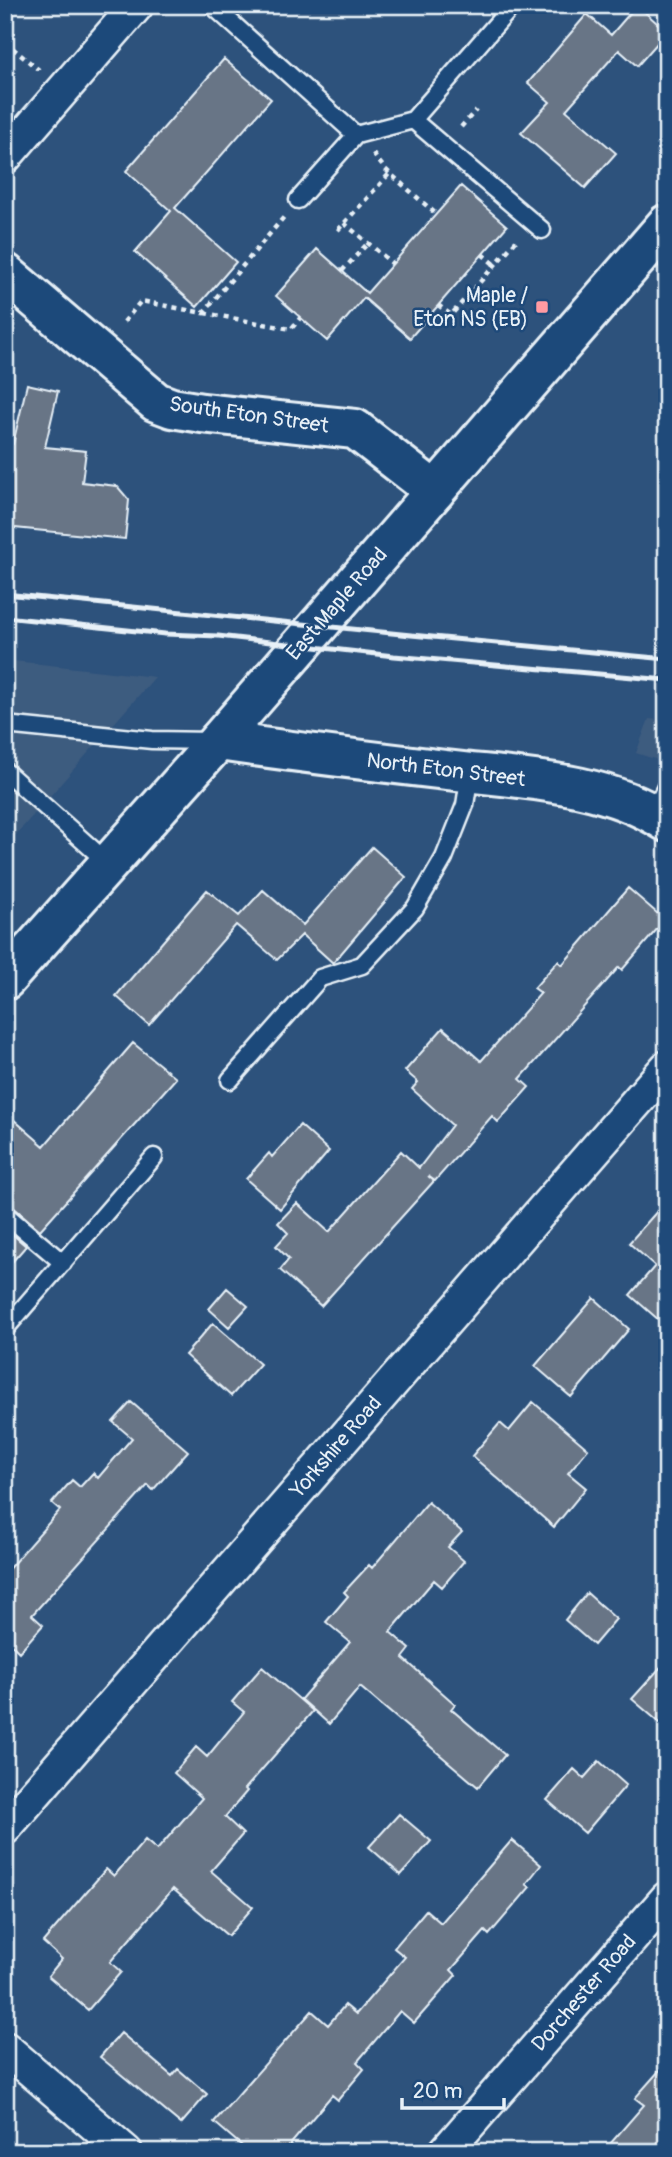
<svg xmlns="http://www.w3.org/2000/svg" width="672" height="2157" font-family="Pangolin,sans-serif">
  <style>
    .built { fill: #3e5c7f }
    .building { fill: #677486; stroke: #e8f1f8; stroke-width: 2 }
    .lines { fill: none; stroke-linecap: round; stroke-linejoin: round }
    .service-casing { stroke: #e8f1f8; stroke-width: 21 }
    .minor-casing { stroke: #e8f1f8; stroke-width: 37 }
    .tertiary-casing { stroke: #e8f1f8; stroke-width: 44 }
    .secondary-casing { stroke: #e8f1f8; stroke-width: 44 }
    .path { stroke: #e8f1f8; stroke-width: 4.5; stroke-dasharray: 5 5; stroke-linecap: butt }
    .service { stroke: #1f4a7a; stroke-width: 16 }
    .minor { stroke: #1f4a7a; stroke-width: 32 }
    .tertiary { stroke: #1f4a7a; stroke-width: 38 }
    .secondary { stroke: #1f4a7a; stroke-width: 38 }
    .rail { stroke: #e8f1f8; stroke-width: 5 }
    .poi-dot { fill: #ff9aa2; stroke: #1f4a7a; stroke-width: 2.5 }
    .labels { text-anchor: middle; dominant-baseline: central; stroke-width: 5; stroke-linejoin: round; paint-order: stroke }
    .poi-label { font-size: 21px; fill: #e8f1f8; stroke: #1f4a7a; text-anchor: end }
    .street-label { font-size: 21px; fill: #e8f1f8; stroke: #1f4a7a }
  </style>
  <rect width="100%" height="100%" fill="#2d527c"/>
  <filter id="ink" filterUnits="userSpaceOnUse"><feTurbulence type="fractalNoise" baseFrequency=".0143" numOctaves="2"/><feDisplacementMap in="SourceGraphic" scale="14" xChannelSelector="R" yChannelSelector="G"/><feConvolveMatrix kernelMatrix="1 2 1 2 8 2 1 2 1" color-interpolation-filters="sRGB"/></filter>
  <g filter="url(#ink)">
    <path class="built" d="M5,660L155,677L5,847Z
      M649,719L667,721V763L636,753Z"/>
    <path class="building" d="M637,5L667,32L637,66L619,50L566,110L616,153L585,188L521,133L550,102L528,83L587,14L611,35Z
      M224,59L271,99L175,208L236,262L197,307L135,252L171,211L126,171Z
      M461,186L507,226L410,338L364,298L327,341L276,296L317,249L367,293Z
      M27,384L58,391L45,447L86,451L82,482L117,486L129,500L125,539L5,527V443L13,444Z
      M372,847L406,877L333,963L302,935L277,960L236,925L149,1025L116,996L207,890L239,916L263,890L303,925Z
      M628,888L665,920L622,970L619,967L520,1079L529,1087L498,1122L492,1116L435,1181L428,1176L434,1181L321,1306L280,1270L289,1259L276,1246L288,1233L278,1223L297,1203L329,1232L401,1151L419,1168L452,1125L412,1089L418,1082L405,1071L443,1028L481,1061L541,993L534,988L558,961L562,965Z
      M133,1043L176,1078L40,1230L12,1206L5,1204V1112L44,1146Z
      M300,1125L329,1151L280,1209L246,1179L269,1153L272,1157Z
      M667,1200V1327L630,1295L655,1266L629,1243Z
      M5,1228L26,1246L5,1270Z
      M227,1288L248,1306L229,1327L209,1309Z
      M594,1298L629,1329L571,1397L535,1366Z
      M213,1323L260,1364L231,1396L185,1355Z
      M131,1402L188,1451L153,1490L148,1485L32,1615L43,1625L19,1652L9,1642L5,1646V1573L60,1510L52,1503L72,1480L80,1487L93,1473L98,1478L132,1438L113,1422Z
      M533,1402L588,1449L568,1473L586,1488L554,1527L472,1456L500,1423L509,1431Z
      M428,1502L462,1532L448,1547L464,1561L442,1587L434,1580L390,1632L410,1649L403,1658L455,1704L451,1709L505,1755L478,1787L360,1687L329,1724L301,1699L350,1642L326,1622L348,1596L344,1592L369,1565L372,1568Z
      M587,1593L616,1619L594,1645L565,1620Z
      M667,1660V1729L632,1699Z
      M262,1667L313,1711L245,1789L247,1791L225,1817L243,1834L211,1871L253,1907L228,1936L173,1889L110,1962L121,1972L88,2010L48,1976L62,1959L43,1942L106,1869L114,1876L145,1840L157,1850L202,1798L174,1773L196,1747L207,1757L244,1712L232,1702Z
      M599,1761L626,1785L585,1833L547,1800L574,1769L584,1778Z
      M399,1814L431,1841L401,1875L369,1847Z
      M512,1840L541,1865L526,1884L530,1887L489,1935L485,1931L451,1970L456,1975L414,2023L400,2011L357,2062L364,2069L338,2100L332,2095L284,2152H249L214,2122L312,2011L328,2025L345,2005L356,2014L405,1957L394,1948L426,1910L441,1923Z
      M121,2033L172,2076L178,2069L207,2094L181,2124L100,2057Z
      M667,2062V2152H603L644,2105L635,2098Z"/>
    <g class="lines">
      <g class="service-casing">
        <path id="service" d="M212,5L356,135L413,120
          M513,5L413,120L542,230
          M298,200L356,135
          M5,725L152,740L212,741
          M5,771L108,863
          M653,813L667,785
          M230,1080L320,978L362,965L415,908L444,858L465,805L470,773
          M5,1214L63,1263
          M5,1329L154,1157"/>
      </g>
      <g class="minor-casing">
        <path id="minor" d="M5,157L137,5
          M5,1828L667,1067
          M5,2048L126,2152
          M445,2152L667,1898"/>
      </g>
      <g class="tertiary-casing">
        <path id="tertiary" d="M5,273L156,402L172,408L202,413L355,429L435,491
          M218,741C294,752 370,761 446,770C520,779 602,780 667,822"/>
      </g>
      <g class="secondary-casing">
        <path id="secondary" d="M5,980L218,741L667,224"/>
      </g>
      <path class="path" d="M5,42L39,70
        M461,127L476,110
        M373,154L385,169L436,214
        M344,223L393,264
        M338,230L390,173
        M482,254L495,265
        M342,271L368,243
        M438,305L451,315L516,241
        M204,313L291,329L301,317
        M124,322L141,301L203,313L284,217"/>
      <use href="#service" class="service"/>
      <use href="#minor" class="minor"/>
      <use href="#tertiary" class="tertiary"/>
      <use href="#secondary" class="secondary"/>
      <path class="rail" d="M5,594L411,635L667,659
        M5,617L165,634L218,636L394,656L667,680"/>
    </g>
  </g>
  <rect class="poi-dot" x="535" y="300" width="14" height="14" rx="3.5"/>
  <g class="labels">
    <g class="poi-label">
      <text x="528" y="295">Maple /<tspan x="528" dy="24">Eton NS (EB)</tspan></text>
    </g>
    <g class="street-label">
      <text transform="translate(249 415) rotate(8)">South Eton Street</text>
      <text transform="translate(337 604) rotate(-49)">East Maple Road</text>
      <text transform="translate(446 770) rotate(7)">North Eton Street</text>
      <text transform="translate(336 1447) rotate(-49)">Yorkshire Road</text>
      <text transform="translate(584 1993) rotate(-49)">Dorchester Road</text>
    </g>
  </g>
  <rect width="672" height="2157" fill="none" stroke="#1f4a7a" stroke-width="28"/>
  <rect x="14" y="14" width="644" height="2129" fill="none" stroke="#e8f1f8" stroke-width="2.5" filter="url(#ink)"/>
  <path d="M402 2098v10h102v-10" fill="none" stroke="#e8f1f8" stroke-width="3.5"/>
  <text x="413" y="2098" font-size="21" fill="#e8f1f8" stroke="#1f4a7a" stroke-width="5" paint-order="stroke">20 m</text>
</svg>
